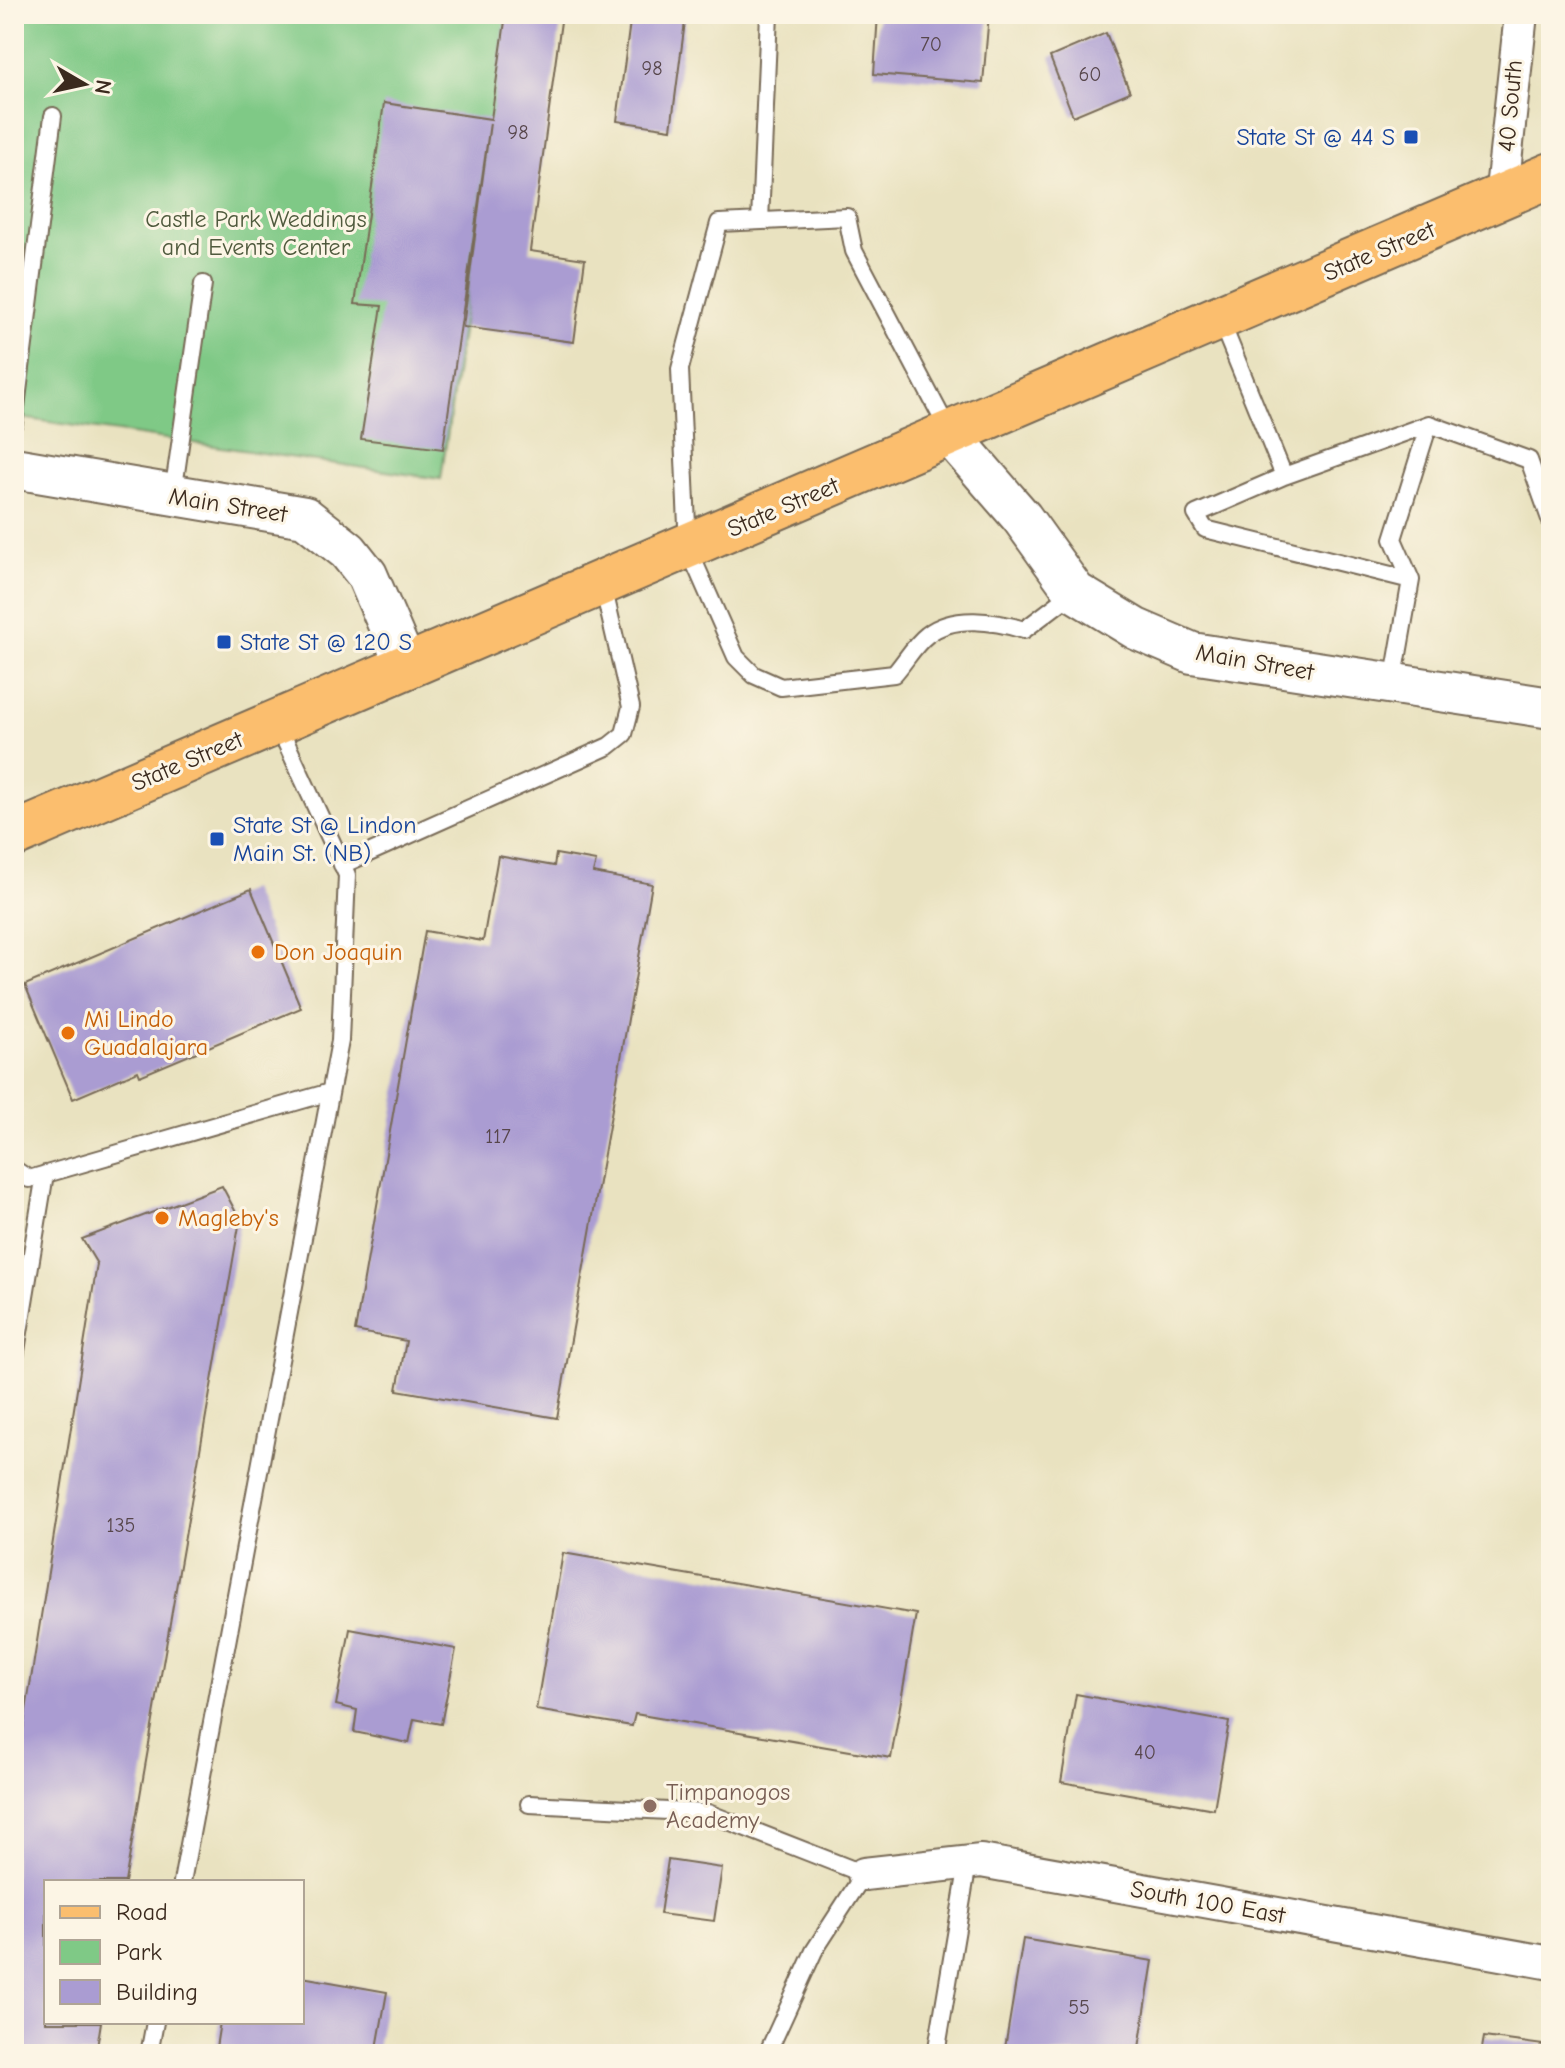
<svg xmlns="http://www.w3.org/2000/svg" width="1565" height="2068" font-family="'Comic Neue',sans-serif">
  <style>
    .green { fill: #7fc986; stroke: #5d7a52; stroke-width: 2 }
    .building { fill: #aa9cd2 }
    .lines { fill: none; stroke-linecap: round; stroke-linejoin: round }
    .service-casing { stroke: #786a57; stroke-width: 20 }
    .minor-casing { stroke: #786a57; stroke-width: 36 }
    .tertiary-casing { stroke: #786a57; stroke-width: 44 }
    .primary-casing { stroke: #786a57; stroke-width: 48 }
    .service { stroke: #fff; stroke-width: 16 }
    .minor { stroke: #fff; stroke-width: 32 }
    .tertiary { stroke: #fff; stroke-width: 40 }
    .primary { stroke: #fbbe6e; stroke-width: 44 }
    .transit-dot { fill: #1a4fb4; stroke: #fcf5e5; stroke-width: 3 }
    .food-dot { fill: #e8710a; stroke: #fcf5e5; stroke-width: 3 }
    .education-dot { fill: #8d6e63; stroke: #fcf5e5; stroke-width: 3 }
    .labels { text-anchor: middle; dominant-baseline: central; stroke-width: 6; stroke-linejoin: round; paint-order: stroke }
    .number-label { font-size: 20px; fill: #57464b }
    .street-label { font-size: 24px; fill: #3b2a1e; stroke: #fcf5e5 }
    .transit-label { font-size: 24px; fill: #164399; stroke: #fcf5e5; text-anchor: start }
    .park-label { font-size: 24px; fill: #4f5a3d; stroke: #fcf5e5 }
    .food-label { font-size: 24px; fill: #c56008; stroke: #fcf5e5; text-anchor: start }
    .education-label { font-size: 24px; fill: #785e54; stroke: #fcf5e5; text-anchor: start }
  </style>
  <rect width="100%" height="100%" fill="#fcf5e5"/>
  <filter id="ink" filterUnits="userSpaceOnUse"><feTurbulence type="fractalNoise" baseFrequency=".0125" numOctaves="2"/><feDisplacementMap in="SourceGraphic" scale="16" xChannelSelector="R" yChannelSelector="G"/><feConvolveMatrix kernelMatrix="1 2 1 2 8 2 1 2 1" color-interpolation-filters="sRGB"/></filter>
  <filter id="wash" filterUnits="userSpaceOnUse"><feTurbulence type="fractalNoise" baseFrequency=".006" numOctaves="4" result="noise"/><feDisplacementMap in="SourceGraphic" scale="32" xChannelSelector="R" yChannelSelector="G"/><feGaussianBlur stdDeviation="1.8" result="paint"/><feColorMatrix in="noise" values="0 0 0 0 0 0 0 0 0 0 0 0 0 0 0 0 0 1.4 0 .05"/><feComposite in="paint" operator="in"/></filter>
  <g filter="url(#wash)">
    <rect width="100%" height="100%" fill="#e9e2c0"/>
    <path class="green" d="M14,14H507L441,479L14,417Z"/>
    <g id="blocks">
      <path class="building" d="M506,14H562L530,251L585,259L574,342L463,327L490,123L443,449L361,439L382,306L355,304L384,103L491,119Z
        M631,14H686L671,129L617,121Z
        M878,14H989L983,83L874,74Z
        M1106,33L1130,92L1073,116L1050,57Z
        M556,854L596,861L593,873L652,884L557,1418L397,1390L406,1341L355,1331L425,931L483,941L498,856L554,866Z
        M251,889L301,1008L140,1076L138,1071L73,1099L25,985Z
        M222,1186L240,1220L125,1882H46V2022H101L96,2054H14V1786L97,1264L82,1239Z
        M563,1553L916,1614L891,1758L635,1714L632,1726L536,1710Z
        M350,1629L456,1649L441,1724L414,1719L409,1743L354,1732L357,1710L336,1705Z
        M1076,1694L1229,1722L1214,1809L1061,1782Z
        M668,1860L722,1868L714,1921L660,1914Z
        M1023,1939L1153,1961L1138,2054H1004Z
        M302,1977L387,1992L376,2054H215L220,2022H302Z
        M1484,2037L1551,2046V2054H1481Z"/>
    </g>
  </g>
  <g filter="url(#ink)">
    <use href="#blocks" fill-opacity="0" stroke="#786a57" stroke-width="2"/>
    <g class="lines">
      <g class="service-casing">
        <path id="service" d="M760,221L769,14
          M1220,319L1284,476L1196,514L1205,529L1411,580L1393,683
          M14,423L53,116
          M950,433L854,251L847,217L719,223L680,369L688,548L736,657L754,675L781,687L894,674C905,662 914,645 927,635C953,614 995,621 1024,630L1074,592
          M1284,476L1429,424L1529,460L1551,522
          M173,494L203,284
          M1411,580L1393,539L1429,424
          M342,865L609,746L624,734L631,707L603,586
          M14,1169L29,1179L330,1092
          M14,1363L45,1174
          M529,1804L708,1813L864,1874L814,1951L767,2054
          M182,1882L340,1041L347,875L278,725
          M149,2054L155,2022
          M936,2054L968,1863"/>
      </g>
      <g class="minor-casing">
        <path id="minor" d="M1501,199L1521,14
          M864,1874L981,1861L1551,1963"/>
      </g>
      <g class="tertiary-casing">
        <path id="tertiary" d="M950,435L1022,518L1075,592L1136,629L1192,653L1551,708
          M14,468L305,517L348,551L367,575L407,668"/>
      </g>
      <g class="primary-casing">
        <path id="primary" d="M14,835L1551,175"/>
      </g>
      <use href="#service" class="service"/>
      <use href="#minor" class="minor"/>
      <use href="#tertiary" class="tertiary"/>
      <use href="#primary" class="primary"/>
    </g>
  </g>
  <g class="transit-dot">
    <rect x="1403" y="129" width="16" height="16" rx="4"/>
    <rect x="216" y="634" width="16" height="16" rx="4"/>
    <rect x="209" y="831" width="16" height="16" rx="4"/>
  </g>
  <g class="food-dot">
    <circle cx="258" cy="952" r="8"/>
    <circle cx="68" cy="1033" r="8"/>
    <circle cx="162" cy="1218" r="8"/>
  </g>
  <circle class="education-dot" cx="650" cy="1806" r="8"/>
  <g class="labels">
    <g class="number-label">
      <text x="931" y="44">70</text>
      <text x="652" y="68">98</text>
      <text x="1090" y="74">60</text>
      <text x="518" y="132">98</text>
      <text x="498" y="1136">117</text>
      <text x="121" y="1525">135</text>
      <text x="1145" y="1752">40</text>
      <text x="1079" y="2007">55</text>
    </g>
    <g class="street-label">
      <text transform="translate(1510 106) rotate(-85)">40 South</text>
      <text transform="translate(1379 251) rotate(-23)">State Street</text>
      <text transform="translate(228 505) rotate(9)">Main Street</text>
      <text transform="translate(783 507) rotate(-23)">State Street</text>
      <text transform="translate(1255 662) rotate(10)">Main Street</text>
      <text transform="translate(187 761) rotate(-23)">State Street</text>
      <text transform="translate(1208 1902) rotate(10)">South 100 East</text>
    </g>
    <g class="transit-label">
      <text x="1395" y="137" text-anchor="end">State St @ 44 S</text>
      <text x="240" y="642">State St @ 120 S</text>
      <text x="233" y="825">State St @ Lindon<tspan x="233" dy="28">Main St. (NB)</tspan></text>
    </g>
    <g class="park-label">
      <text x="256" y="219">Castle Park Weddings<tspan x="256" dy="28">and Events Center</tspan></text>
    </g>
    <g class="food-label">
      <text x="274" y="952">Don Joaquin</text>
      <text x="84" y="1019">Mi Lindo<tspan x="84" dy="28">Guadalajara</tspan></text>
      <text x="178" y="1218">Magleby's</text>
    </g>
    <g class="education-label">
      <text x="666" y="1792">Timpanogos<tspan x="666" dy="28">Academy</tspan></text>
    </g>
  </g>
  <rect width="1565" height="2068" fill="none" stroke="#fcf5e5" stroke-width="48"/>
  <rect x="44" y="1880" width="260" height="144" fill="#fcf5e5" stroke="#afa495" stroke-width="2"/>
  <rect x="60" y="1906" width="40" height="12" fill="#fbbe6e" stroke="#afa495" stroke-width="2"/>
  <text x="116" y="1920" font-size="24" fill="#3b2a1e">Road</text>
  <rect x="60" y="1940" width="40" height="24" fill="#7fc986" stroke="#afa495" stroke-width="2"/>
  <text x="116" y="1960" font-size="24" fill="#3b2a1e">Park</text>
  <rect x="60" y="1980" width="40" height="24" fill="#aa9cd2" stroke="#afa495" stroke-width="2"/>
  <text x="116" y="2000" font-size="24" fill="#3b2a1e">Building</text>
  <g transform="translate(84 84) rotate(99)" stroke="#fcf5e5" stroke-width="6" paint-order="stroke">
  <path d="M0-6L14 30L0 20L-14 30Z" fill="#3b2a1e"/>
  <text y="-12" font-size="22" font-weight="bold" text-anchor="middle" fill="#3b2a1e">N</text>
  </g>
</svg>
